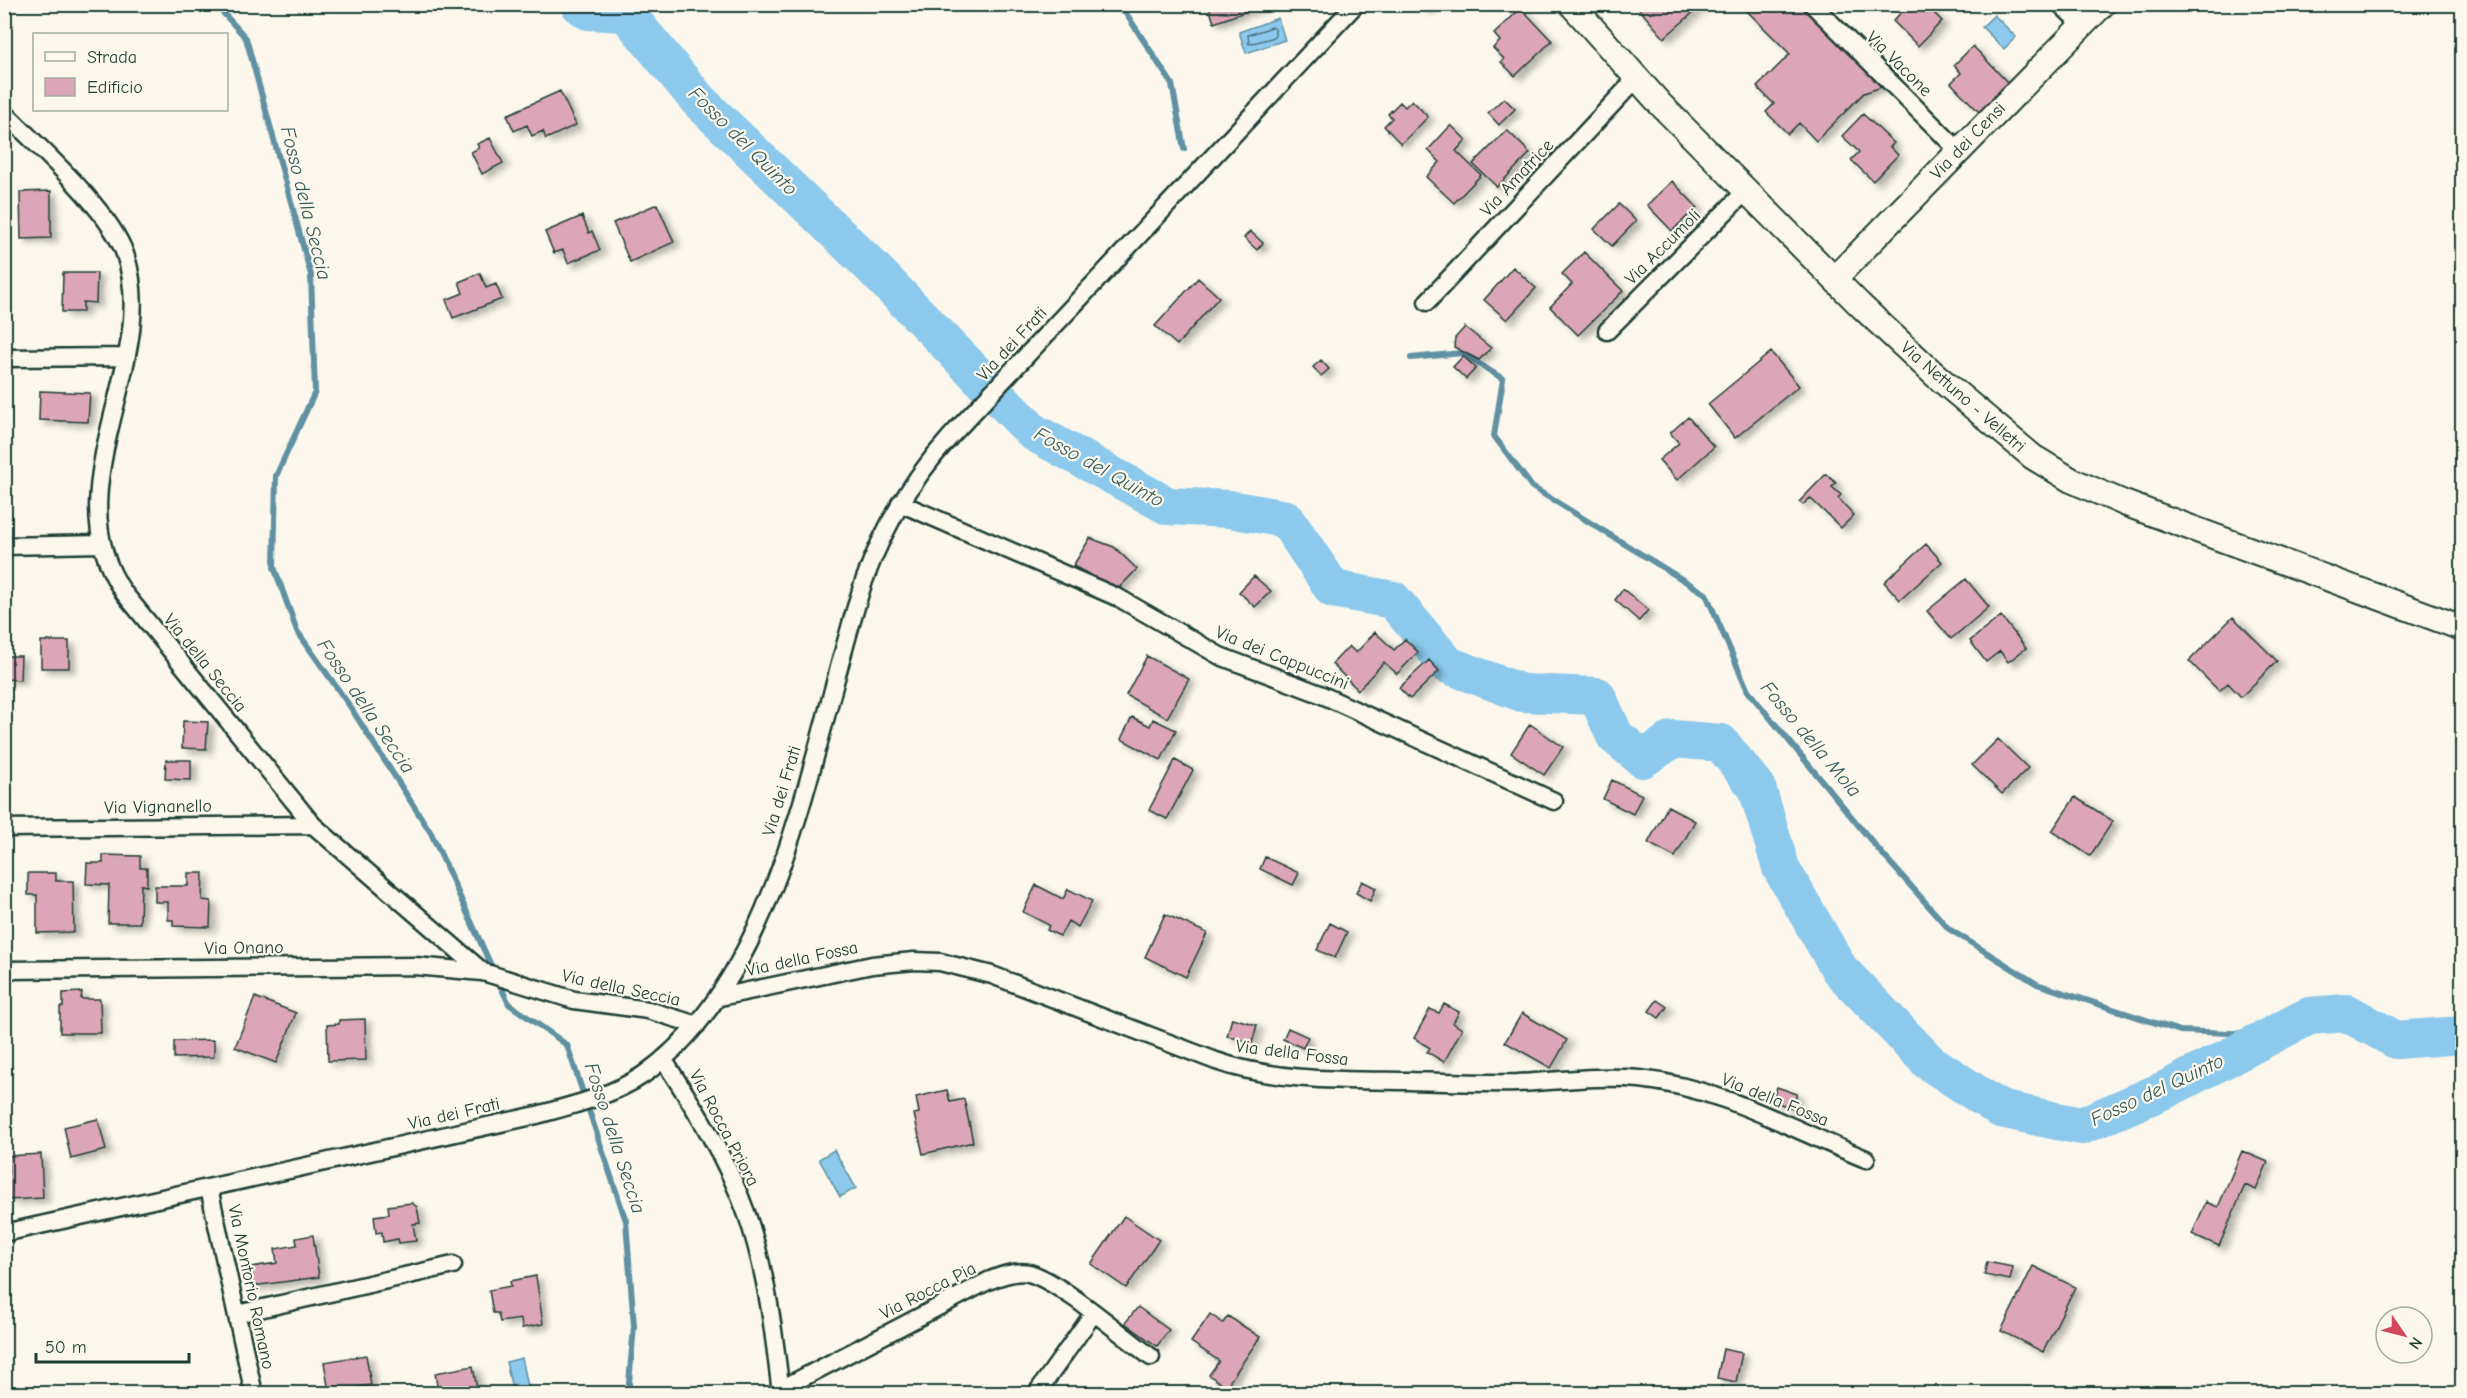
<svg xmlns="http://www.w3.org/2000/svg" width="2467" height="1398" font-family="'Comic Neue',sans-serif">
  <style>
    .water { fill: #8cc9ec; stroke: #6091a2; stroke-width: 1.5 }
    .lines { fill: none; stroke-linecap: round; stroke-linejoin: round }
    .shore { stroke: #4b757e; stroke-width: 1.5 }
    .stream { stroke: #6091a2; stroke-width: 6 }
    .river { stroke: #8cc9ec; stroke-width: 38 }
    .building { fill: #dda5b8; stroke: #1f3d34; stroke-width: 1.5; filter: url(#shadow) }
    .street-casing { stroke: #1f3d34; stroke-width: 21 }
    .secondary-casing { stroke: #1f3d34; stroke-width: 28 }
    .street { stroke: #fbf7ec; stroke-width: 16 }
    .secondary { stroke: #fbf7ec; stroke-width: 24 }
    .labels { text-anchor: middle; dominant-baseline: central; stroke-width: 4.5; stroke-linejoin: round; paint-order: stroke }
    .street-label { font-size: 18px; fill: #1f3d34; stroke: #fbf7ec }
    .water-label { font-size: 20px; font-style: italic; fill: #355959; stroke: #fbf7ec }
  </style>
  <defs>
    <filter id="shadow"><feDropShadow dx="6" dy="4" stdDeviation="3" flood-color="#0004"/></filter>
  </defs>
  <rect width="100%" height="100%" fill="#fbf7ec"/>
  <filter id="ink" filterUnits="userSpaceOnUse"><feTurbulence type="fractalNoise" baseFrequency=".0167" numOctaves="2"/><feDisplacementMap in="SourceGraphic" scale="12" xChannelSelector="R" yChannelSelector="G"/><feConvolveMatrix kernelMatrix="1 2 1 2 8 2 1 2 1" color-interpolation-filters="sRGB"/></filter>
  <g filter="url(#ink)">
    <path class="water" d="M1994,15L2016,37L2004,49L1982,27Z
      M1278,18L1285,40L1246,53L1239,32Z
      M834,1150L856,1188L840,1197L819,1159Z
      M522,1358L528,1386L512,1389L506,1362Z"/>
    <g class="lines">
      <path class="shore" d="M1272,27L1275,29V37L1249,44L1248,35Z"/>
      <path class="stream" d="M215,4L246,38L311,275L315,392L276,476L274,567L297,631L349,705L431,833L494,972
        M1116,4L1127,15L1172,84L1184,149
        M1411,358L1462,353L1503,379L1494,436L1532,487L1706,594L1748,691L1878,849L1949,929L2037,984L2180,1031L2254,1034L2255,1043
        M498,981L509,1004L567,1045L626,1221L634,1326L628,1394"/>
      <path class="river" d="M579,4L588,11L626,13L699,101L869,264L1033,432L1168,506L1229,509L1286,519L1333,589L1393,600L1448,665L1522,693L1597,696L1615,736L1643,759L1673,739L1721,743L1757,788L1781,868L1840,970L1929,1062L2000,1109L2081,1126L2167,1089L2309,1016L2347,1013L2396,1040L2462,1035"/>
    </g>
    <path class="building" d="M1208,4H1266L1214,23Z
      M1420,4H1432L1425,10Z
      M1644,4H1703L1664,38L1639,9Z
      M1740,4H1802L1885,86L1864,93L1816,141L1799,123L1788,134L1766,112L1774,104L1757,87L1790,54Z
      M1909,4H1925L1942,21L1918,46L1893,21Z
      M1521,8L1552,41L1515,76L1501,62L1504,59L1493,48L1500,41L1494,34Z
      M1973,46L2009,84L1979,112L1951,83L1961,73L1954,65Z
      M560,91L576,125L546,139L543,131L532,136L527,125L514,131L507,115Z
      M1504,98L1515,109L1499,125L1488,113Z
      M1412,100L1428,117L1401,144L1384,126L1392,118L1388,114L1400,102L1405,107Z
      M1863,114L1894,143L1890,147L1898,155L1873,181L1851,160L1859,152L1842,136Z
      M1451,125L1466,140L1456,151L1481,175L1454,203L1426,177L1440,162L1428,150Z
      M1507,130L1530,153L1497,187L1473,164Z
      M490,138L503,163L482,174L471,152L479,148L477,144Z
      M1672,181L1697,207L1672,231L1647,205Z
      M51,191V238L21,239L20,192Z
      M657,204L674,242L630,262L613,223Z
      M1619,204L1636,221L1612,246L1594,229Z
      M582,216L589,233L592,231L600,250L568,263L563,250L554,253L545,232Z
      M1250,231L1263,243L1257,250L1244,238Z
      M1584,252L1623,291L1578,335L1550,307L1572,284L1562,274Z
      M1513,267L1536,288L1507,320L1484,300Z
      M63,273H97L96,303L83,302V312H62Z
      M480,273L486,288L496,284L502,299L453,318L446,300L463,293L459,282Z
      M1198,278L1219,297L1177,345L1155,326Z
      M1465,327L1491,348L1479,360L1454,347L1455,338Z
      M1771,352L1799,386L1735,438L1708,404Z
      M1463,356L1476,368L1466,379L1453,367Z
      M1321,360L1329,369L1321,376L1313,367Z
      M40,391L90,393L88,422L39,420Z
      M1688,417L1714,447L1677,480L1659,460L1679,443L1670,433Z
      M1826,474L1836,483L1832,487L1841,495L1838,498L1854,515L1841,528L1810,498L1803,505L1799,502Z
      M1090,538L1114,547L1137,569L1118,589L1073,566Z
      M1926,544L1942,562L1900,600L1884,582Z
      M1254,576L1271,591L1255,607L1239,592Z
      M1966,579L1989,607L1951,639L1927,611Z
      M1623,589L1648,610L1639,621L1615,600Z
      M2001,616L2026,648L2008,662L2000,651L1986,662L1970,641Z
      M2233,617L2277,661L2241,697L2228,683L2219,691L2189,661Z
      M1375,632L1394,650L1405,639L1418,652L1397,674L1384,662L1358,690L1332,664L1349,646L1356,653Z
      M41,641H69V668H41Z
      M4,656H21L20,680L4,679Z
      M1147,656L1189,679L1167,718L1126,695Z
      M1429,660L1439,671L1410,699L1399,688Z
      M1132,717L1150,726L1153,719L1176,730L1161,760L1121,739Z
      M183,721L208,722L206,749L182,748Z
      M1530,724L1563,747L1544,775L1511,753Z
      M1998,739L2028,768L2002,794L1972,765Z
      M166,760H191V780L165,779Z
      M1175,760L1193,770L1167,819L1149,810Z
      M1612,780L1642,795L1633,814L1603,799Z
      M2075,797L2113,821L2090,856L2052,831Z
      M1668,806L1695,821L1675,857L1648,843Z
      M103,855L140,856V868H147V886L141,885L140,923H108L109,885L86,884L87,863H103Z
      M1265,857L1299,873L1293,885L1260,869Z
      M28,873H56V881H73L74,932L37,933V895H28Z
      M188,873H203L202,900L211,901L210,927L173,926V920H168V902H155V886H188Z
      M1362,881L1376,888L1370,901L1356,893Z
      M1036,885L1063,899L1068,889L1092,901L1078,927L1068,921L1060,936L1047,930L1049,925L1023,912Z
      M1165,914L1207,933L1186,977L1145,957Z
      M1330,923L1347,932L1335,958L1317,950Z
      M82,992L81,999H100L101,1033H60V1007H63V993Z
      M255,997L296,1013L276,1063L235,1047Z
      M1657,1000L1667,1007L1659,1018L1649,1011Z
      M1444,1004L1459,1012L1453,1023L1462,1029L1444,1062L1427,1052L1430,1048L1414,1038L1430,1009L1439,1013Z
      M1522,1013L1567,1040L1551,1068L1505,1042Z
      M1232,1018L1257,1025L1252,1043L1227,1036Z
      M365,1019L366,1060L328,1061L327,1025L339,1024V1020Z
      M1288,1028L1308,1037L1303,1048L1283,1039Z
      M214,1040V1057L174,1058V1041Z
      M1777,1087L1797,1094L1792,1108L1772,1101Z
      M947,1090L950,1102L964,1099L973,1142L923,1154L914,1114L919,1113L916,1097Z
      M98,1119L106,1150L71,1159L64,1127Z
      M2242,1151L2268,1162L2256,1190L2245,1185L2219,1246L2192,1234L2206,1202L2218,1207Z
      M41,1154L43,1198L9,1200L8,1156Z
      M412,1203L417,1207L420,1223L413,1224L416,1241L399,1243L398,1239L383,1242L382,1232L376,1233L374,1216L389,1214L388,1206Z
      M1124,1216L1159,1240L1126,1288L1091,1264Z
      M313,1235L319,1277L253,1286L251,1267L277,1263L275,1249L297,1245L296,1238Z
      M1987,1262L2013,1267L2010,1280L1984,1275Z
      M2033,1266L2075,1287L2043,1352L2001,1331Z
      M536,1276L543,1324L522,1328L521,1319L500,1322L498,1313H493L489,1290L511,1286L510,1281Z
      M1138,1307L1169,1330L1157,1346L1125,1323Z
      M1210,1314L1223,1323L1228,1316L1260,1337L1226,1387L1209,1375L1219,1361L1191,1342Z
      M1723,1349L1742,1353L1736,1382L1717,1378Z
      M366,1355L371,1385L329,1392L324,1362Z
      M473,1366L478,1394H433L438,1392L435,1373Z
      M1721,1386L1750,1394H1719Z"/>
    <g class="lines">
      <g class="street-casing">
        <path id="street" d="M1812,4L1958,150
          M2060,4L2082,25
          M4,112C38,147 110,210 125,254C162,362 50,487 124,593L313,825L483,972L574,1000L648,1010L697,1025
          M1427,302L1635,80
          M1607,331L1746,191
          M4,358L125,357
          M900,503L1119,598L1220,656L1320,694L1554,801
          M4,546L102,544
          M4,828L313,825
          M4,970L415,966L482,972
          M720,997L872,965L914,961L940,962L992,975L1216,1061C1276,1082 1346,1080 1409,1081C1445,1082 1482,1084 1518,1083C1558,1081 1599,1075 1640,1079C1722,1088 1791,1129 1866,1159
          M663,1059C695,1108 727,1159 747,1215C767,1273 774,1333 781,1394
          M209,1188L254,1394
          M4,1233L537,1115C573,1105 612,1096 643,1075C784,976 813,736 864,581C884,526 912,479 951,436L1356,4
          M237,1314L453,1265
          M781,1389L988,1281C1000,1276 1016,1270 1029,1273C1059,1281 1123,1336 1151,1357
          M1036,1394L1093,1314"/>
      </g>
      <g class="secondary-casing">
        <path id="secondary" d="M1571,4L1661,105L1860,305L1934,374L2033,457L2071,480L2124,503L2462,628
          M1834,279L2103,4"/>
      </g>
      <use href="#street" class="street"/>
      <use href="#secondary" class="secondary"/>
    </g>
  </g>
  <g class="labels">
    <g class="street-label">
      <text transform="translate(1899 64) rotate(45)">Via Vacone</text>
      <text transform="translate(1968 141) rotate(-46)">Via dei Censi</text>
      <text transform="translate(1517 178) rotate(-47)">Via Amatrice</text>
      <text transform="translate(1663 247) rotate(-45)">Via Accumoli</text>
      <text transform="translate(1012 344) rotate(-47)">Via dei Frati</text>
      <text transform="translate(1963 397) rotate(41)">Via Nettuno - Velletri</text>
      <text transform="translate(1282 658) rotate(22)">Via dei Cappuccini</text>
      <text transform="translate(205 663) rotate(51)">Via della Seccia</text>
      <text transform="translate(782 791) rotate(-73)">Via dei Frati</text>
      <text transform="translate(158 807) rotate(-1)">Via Vignanello</text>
      <text transform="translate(244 948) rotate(-1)">Via Onano</text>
      <text transform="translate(802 959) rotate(-12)">Via della Fossa</text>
      <text transform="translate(621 988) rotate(12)">Via della Seccia</text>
      <text transform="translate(1292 1053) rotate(7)">Via della Fossa</text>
      <text transform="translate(1775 1100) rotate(22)">Via della Fossa</text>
      <text transform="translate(454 1114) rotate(-13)">Via dei Frati</text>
      <text transform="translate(724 1128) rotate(62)">Via Rocca Priora</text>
      <text transform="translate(251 1287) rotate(78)">Via Montorio Romano</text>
      <text transform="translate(928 1291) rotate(-27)">Via Rocca Pia</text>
    </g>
    <g class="water-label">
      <text transform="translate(743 141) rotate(45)">Fosso del Quinto</text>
      <text transform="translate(306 203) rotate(76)">Fosso della Seccia</text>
      <text transform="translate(1099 467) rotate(29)">Fosso del Quinto</text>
      <text transform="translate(366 706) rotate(56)">Fosso della Seccia</text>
      <text transform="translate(1811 739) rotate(50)">Fosso della Mola</text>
      <text transform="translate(2157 1090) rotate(-25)">Fosso del Quinto</text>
      <text transform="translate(615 1138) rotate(72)">Fosso della Seccia</text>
    </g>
  </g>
  <rect width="2467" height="1398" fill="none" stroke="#fbf7ec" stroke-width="24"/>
  <rect x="12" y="12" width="2443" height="1374" fill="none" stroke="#1f3d34" stroke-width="2" filter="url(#ink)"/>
  <rect x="33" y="33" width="195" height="78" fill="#fbf7ec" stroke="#a3ada2" stroke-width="1.5"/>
  <rect x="45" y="52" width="30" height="9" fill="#fbf7ec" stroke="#a3ada2" stroke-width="1.5"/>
  <text x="87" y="63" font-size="18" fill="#1f3d34">Strada</text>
  <rect x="45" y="78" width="30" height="18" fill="#dda5b8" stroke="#a3ada2" stroke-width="1.5"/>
  <text x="87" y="93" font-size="18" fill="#1f3d34">Edificio</text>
  <g transform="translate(2404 1335) rotate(125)"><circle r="28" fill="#fbf7ec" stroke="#a3ada2" stroke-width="1.5"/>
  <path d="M0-4.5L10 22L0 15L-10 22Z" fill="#d1495b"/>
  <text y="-9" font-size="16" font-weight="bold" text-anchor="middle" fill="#1f3d34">N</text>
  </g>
  <path d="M36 1353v9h153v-9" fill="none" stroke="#1f3d34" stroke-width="3"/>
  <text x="45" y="1353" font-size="18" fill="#1f3d34" stroke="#fbf7ec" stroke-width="4.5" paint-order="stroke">50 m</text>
</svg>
